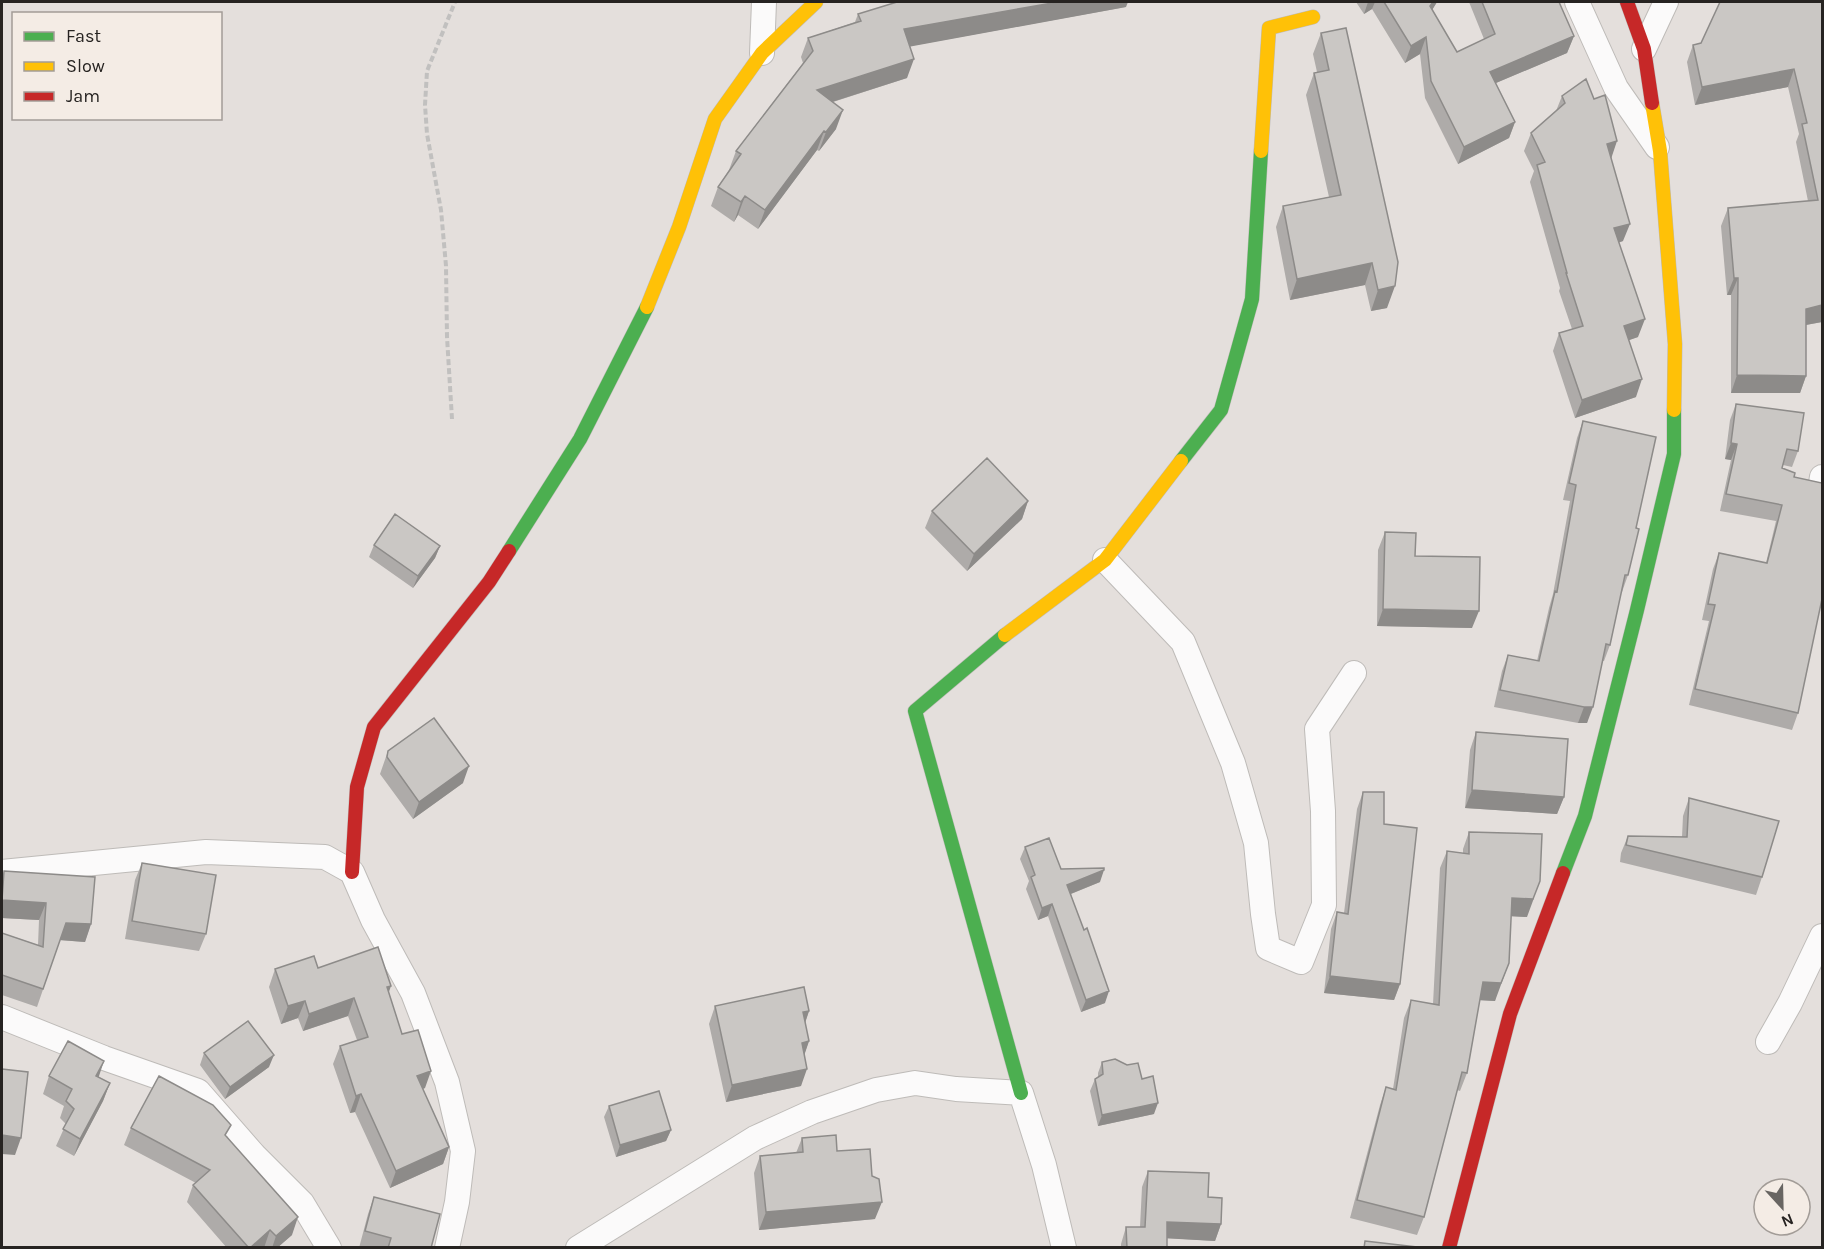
<svg xmlns="http://www.w3.org/2000/svg" width="1824" height="1249" font-family="Karla,sans-serif">
  <style>
    .lines { fill: none; stroke-linecap: round; stroke-linejoin: round }
    .street-casing { stroke: #bebbb8; stroke-width: 26 }
    .fast-casing { stroke: #bebbb8; stroke-width: 15 }
    .slow-casing { stroke: #bebbb8; stroke-width: 15 }
    .jam-casing { stroke: #bebbb8; stroke-width: 15 }
    .path { stroke: #c1c0bf; stroke-width: 4; stroke-dasharray: 6 3; stroke-linecap: butt }
    .street { stroke: #fbfafa; stroke-width: 24 }
    .fast { stroke: #4caf50; stroke-width: 14 }
    .slow { stroke: #ffc107; stroke-width: 14 }
    .jam { stroke: #c62828; stroke-width: 14 }
    .wall { fill: #aeaba9 }
    .shaded-wall { fill: #8d8b89 }
    .building { fill: #cac7c4; stroke: #8d8b89; stroke-width: 1.5 }
  </style>
  <rect width="100%" height="100%" fill="#e4dfdc"/>
  <g class="lines">
    <g class="street-casing">
      <path id="street" d="M1577,2L1616,88L1657,147
        M1644,49L1666,2
        M762,53L764,2
        M1822,477L1821,483H1822
        M1105,560L1183,642L1233,763L1256,843L1263,914L1268,948L1301,962L1324,905L1323,811L1317,729L1354,673
        M2,872L206,852L325,857L352,872L373,920L413,993L447,1082L463,1151L457,1202L447,1248
        M2,1017L104,1058L198,1091L254,1155L302,1203L329,1248
        M1768,1042L1790,1003L1822,936
        M578,1248L755,1138L812,1112L876,1090L915,1083L956,1089L1021,1093L1044,1165L1064,1248"/>
    </g>
    <g class="fast-casing">
      <path id="fast" d="M1181,461L1221,410L1252,299L1261,151
        M509,551L580,439L647,307
        M1005,635L915,711L1021,1093
        M1563,873L1585,816L1637,610L1674,454V410"/>
    </g>
    <g class="slow-casing">
      <path id="slow" d="M1652,103L1660,151L1675,344L1674,410
        M1261,151L1269,28L1313,17
        M647,307L679,227L715,119L762,53L816,2
        M1005,635L1105,560L1181,461"/>
    </g>
    <g class="jam-casing">
      <path id="jam" d="M1627,2L1644,49L1652,103
        M352,872L357,787L374,727L489,582L509,551
        M1449,1248L1510,1014L1563,873"/>
    </g>
    <path class="path" d="M452,419L447,337L446,266L441,210L427,134L425,105L427,71L455,2"/>
    <use href="#street" class="street"/>
    <use href="#fast" class="fast"/>
    <use href="#slow" class="slow"/>
    <use href="#jam" class="jam"/>
  </g>
  <path class="wall" d="M1356,2H1437L1432,10L1457,52L1484,39L1469,2H1559L1574,36L1567,53L1496,83L1515,122L1509,138L1458,164L1425,98L1420,54L1405,63L1372,9L1364,14Z
    M1822,2V322L1806,325V376L1800,393H1731V295H1727L1721,226L1728,208L1808,201L1796,142L1799,134L1788,87L1695,105L1687,62L1693,45L1701,43Z
    M1126,7L910,46L907,78L833,102L836,129L819,151L817,150L758,229L738,215L734,222L711,206L718,187L729,170L736,151L803,63L801,57L808,38L855,22L858,14Z
    M1321,33L1387,308L1371,311L1365,285L1290,300L1276,227L1283,206L1329,197L1306,95L1314,73L1317,72L1313,54Z
    M1562,96L1611,157L1623,241L1618,243L1638,337L1629,340L1636,397L1575,418L1553,351L1559,333L1572,329L1559,291L1560,288L1530,182L1534,171L1524,151L1531,133L1556,111Z
    M1736,404L1798,451L1792,467L1783,465L1782,468L1794,477L1798,713L1792,730L1689,705L1709,621L1702,620L1713,569L1719,553L1766,563L1776,521L1720,511L1731,460L1725,459L1730,420Z
    M1583,421L1636,528L1628,575L1622,592H1621L1610,645L1604,661H1602L1587,723H1578L1494,707L1502,671L1508,655L1537,661L1549,608L1553,594L1570,501L1563,500L1577,438Z
    M1028,501L1022,519L967,571L925,528L932,511Z
    M1385,532L1415,556L1472,628L1377,626L1378,550Z
    M374,545L440,546L435,558L413,588L369,557Z
    M1476,732L1564,797L1557,814L1465,808L1470,750Z
    M388,751L463,783L413,819L380,774Z
    M1363,792L1384,824L1400,984L1394,1000L1324,993L1331,929L1337,912L1344,913L1357,809Z
    M1689,798L1762,877L1756,895L1620,862L1621,853L1628,836L1682,837L1683,816Z
    M1469,832L1527,917L1511,916L1495,1001L1480,1000L1467,1073L1460,1091L1457,1090L1424,1217L1417,1235L1350,1218L1380,1105L1386,1087L1393,1089L1404,1018L1411,1000L1433,1004L1440,868L1447,851L1463,853V849Z
    M1025,847L1061,869L1100,882L1071,894L1105,1003L1081,1012L1048,916L1038,920L1026,889L1029,881L1020,859Z
    M142,863L206,934L199,951L125,939L135,880Z
    M4,871L91,924L85,942L60,940L37,1007L2,995V933L38,945L39,920L2,918V877Z
    M318,968L389,993L402,1034L425,1088L423,1089L449,1147L443,1164L390,1188L355,1112L350,1113L333,1064L340,1046L357,1040L348,1016L303,1031L298,1018L281,1024L269,987L275,969Z
    M715,1006L809,1011L805,1023L809,1041L804,1055L801,1086L726,1102L709,1024Z
    M204,1053L269,1067L225,1099L200,1065Z
    M1102,1062L1142,1079L1154,1114L1098,1126L1090,1091L1095,1079L1098,1077V1073Z
    M49,1076L99,1077L110,1083L103,1101L74,1156L56,1146L66,1124L60,1118L64,1106L43,1094Z
    M609,1106L671,1130L666,1141L616,1157L604,1117Z
    M131,1128L227,1136L292,1235L277,1248H227L187,1202L193,1185L196,1183L124,1145Z
    M802,1138L837,1151L872,1176L875,1219L759,1230L754,1173L760,1156L796,1153Z
    M1148,1171L1208,1197L1221,1224L1215,1241L1167,1238V1248H1121V1244L1126,1227H1140L1142,1187Z
    M374,1197L431,1248H359L368,1214Z"/>
  <path class="shaded-wall" d="M1058,2H1128L1126,7L897,49L904,29Z
    M1368,2H1375L1372,9L1364,14Z
    M1433,2H1437L1424,23L1430,6Z
    M1574,36L1567,53L1484,88L1490,72Z
    M1426,37L1420,54L1405,63L1411,46Z
    M914,59L907,78L810,109L817,90Z
    M1794,69L1788,87L1695,105L1702,87Z
    M843,110L836,129L819,151L826,132Z
    M1515,122L1509,138L1458,164L1464,147Z
    M824,131L817,150L758,229L765,210Z
    M1617,141L1611,159L1607,144Z
    M745,196L738,215L734,222L741,202Z
    M1630,224L1623,241L1607,246L1614,228Z
    M1372,263L1365,285L1290,300L1297,279Z
    M1734,278H1738L1731,295H1727Z
    M1395,286L1387,308L1371,311L1378,290Z
    M1822,305V322L1800,326L1806,309Z
    M1645,319L1638,337L1618,344L1624,326Z
    M1737,375L1806,376L1800,393H1731Z
    M1642,379L1636,397L1575,418L1582,400Z
    M1731,443L1737,444L1731,460L1725,459Z
    M1028,501L1022,519L967,571L974,554Z
    M440,546L435,558L413,588L418,576Z
    M1383,609L1479,611L1472,628L1377,626Z
    M1584,707H1593L1587,723H1578Z
    M469,766L463,783L413,819L419,802Z
    M1472,790L1564,797L1557,814L1465,808Z
    M1104,870L1100,882L1063,897L1067,885Z
    M1512,898H1534L1527,917L1506,916Z
    M2,900L46,903L39,920L2,918Z
    M1052,904L1048,916L1038,920L1042,908Z
    M66,923L91,924L85,942L59,940Z
    M1509,963L1495,1001L1476,1000L1483,982Z
    M1330,976L1400,984L1394,1000L1324,993Z
    M391,986L385,1003L387,987Z
    M1109,991L1105,1003L1081,1012L1086,1000Z
    M354,998L348,1016L303,1031L309,1014Z
    M305,1001L298,1018L281,1024L288,1006Z
    M809,1011L803,1029V1012Z
    M809,1041L803,1059L802,1043Z
    M274,1055L269,1067L225,1099L230,1087Z
    M104,1061L98,1079L96,1076Z
    M807,1069L801,1086L726,1102L732,1085Z
    M431,1071L425,1088L410,1093L417,1076Z
    M110,1083L103,1101L74,1156L80,1139Z
    M361,1094L355,1112L350,1113L356,1096Z
    M1158,1103L1154,1114L1098,1126L1102,1115Z
    M671,1130L666,1141L616,1157L620,1145Z
    M2,1135L21,1138L15,1155L2,1154Z
    M449,1147L443,1164L390,1188L396,1171Z
    M882,1202L875,1219L759,1230L766,1212Z
    M298,1217L292,1235L277,1248H272L276,1236Z
    M1167,1222L1221,1224L1215,1241L1161,1238Z
    M270,1230L264,1248H250Z"/>
  <path class="building" d="M897,2H1058L904,29L914,59L817,90L843,110L826,132L824,131L765,210L745,196L741,202L718,187L741,154L736,151L813,51L808,38L861,21L858,14Z
    M1384,2H1433L1430,6L1457,52L1495,34L1482,2H1559L1574,36L1490,72L1515,122L1464,147L1431,81L1426,37L1411,46Z
    M1720,2H1822V305L1806,309V376L1737,375L1738,278H1734L1728,208L1818,200L1802,124L1807,123L1794,69L1702,87L1693,45L1701,43Z
    M1346,28L1398,262L1395,286L1378,290L1372,263L1297,279L1283,206L1341,195L1314,73L1329,70L1321,33Z
    M1586,79L1594,99L1605,95L1617,141L1607,144L1630,224L1614,228L1645,319L1624,326L1642,379L1582,400L1559,333L1583,326L1566,273H1567L1537,165L1545,162L1531,133L1565,103L1562,96Z
    M1736,404L1804,413L1798,451L1787,449L1782,468L1795,473L1794,477L1822,483V599L1798,713L1695,689L1715,605L1708,604L1719,553L1767,563L1782,505L1726,494L1737,444L1731,443Z
    M1583,421L1656,437L1636,528L1639,529L1628,575H1625L1610,645L1606,644L1593,707H1584L1500,690L1508,655L1539,661L1555,591L1557,592L1576,485L1569,483Z
    M987,458L1028,501L974,554L932,511Z
    M395,514L440,546L418,576L374,545Z
    M1385,532L1416,533L1415,556L1480,557L1479,611L1383,609Z
    M434,718L469,766L419,802L387,757L388,751Z
    M1476,732L1568,739L1564,797L1472,790Z
    M1363,792H1384V824L1417,828L1400,984L1330,976L1337,912L1348,914Z
    M1689,798L1779,821L1762,877L1626,845L1628,836L1687,837Z
    M1469,832L1542,834L1540,881L1533,899L1512,898L1509,963L1501,983L1483,982L1467,1073L1462,1072L1424,1217L1357,1200L1386,1087L1396,1090L1411,1000L1439,1005L1447,851L1469,854Z
    M1049,838L1061,869L1104,868V870L1067,885L1084,930L1087,928L1109,991L1086,1000L1052,904L1042,908L1031,877L1035,875L1025,847Z
    M142,863L216,875L206,934L132,921Z
    M4,871L95,877L91,924L66,923L43,989L2,975V933L43,947L46,903L2,900Z
    M378,947L391,986L387,987L402,1034L418,1030L431,1071L417,1076L449,1147L396,1171L361,1094L356,1096L340,1046L368,1037L354,998L309,1014L305,1001L288,1006L275,969L314,956L318,968Z
    M804,987L809,1011L803,1012L809,1041L802,1043L807,1069L732,1085L715,1006Z
    M248,1021L274,1055L230,1087L204,1053Z
    M68,1041L104,1061L96,1076L110,1083L80,1139L63,1129L74,1109L66,1101L72,1089L49,1076Z
    M1115,1059L1127,1065L1138,1063L1142,1079L1153,1076L1158,1103L1102,1115L1095,1079L1103,1074L1102,1062Z
    M2,1069L28,1072L21,1138L2,1135Z
    M159,1076L213,1105L231,1125L225,1135L298,1217L276,1236L270,1230L250,1248H249L193,1185L210,1170L131,1128Z
    M659,1091L671,1130L620,1145L609,1106Z
    M836,1135L837,1151L870,1149L872,1176L879,1179L882,1202L766,1212L760,1156L803,1152L802,1138Z
    M1148,1171L1209,1173L1208,1197L1222,1198L1221,1224L1167,1222V1248H1127L1126,1227H1145Z
    M374,1197L440,1214L431,1248H388L391,1238L365,1231Z
    M1365,1241L1426,1248H1364Z"/>
  <rect width="1824" height="1249" fill="none" stroke="#262321" stroke-width="6"/>
  <rect x="12" y="12" width="210" height="108" fill="#f4ece5" stroke="#a29c97" stroke-width="1.5"/>
  <rect x="24" y="32" width="30" height="9" fill="#4caf50" stroke="#a29c97" stroke-width="1.5"/>
  <text x="66" y="42" font-size="18" fill="#262321">Fast</text>
  <rect x="24" y="62" width="30" height="9" fill="#ffc107" stroke="#a29c97" stroke-width="1.5"/>
  <text x="66" y="72" font-size="18" fill="#262321">Slow</text>
  <rect x="24" y="92" width="30" height="9" fill="#c62828" stroke="#a29c97" stroke-width="1.5"/>
  <text x="66" y="102" font-size="18" fill="#262321">Jam</text>
  <g transform="translate(1782 1207) rotate(158)"><circle r="28" fill="#f4ece5" stroke="#a29c97" stroke-width="1.5"/>
  <path d="M0-4.5L10 22L0 15L-10 22Z" fill="#686562"/>
  <text y="-9" font-size="16" font-weight="bold" text-anchor="middle" fill="#262321">N</text>
  </g>
</svg>
